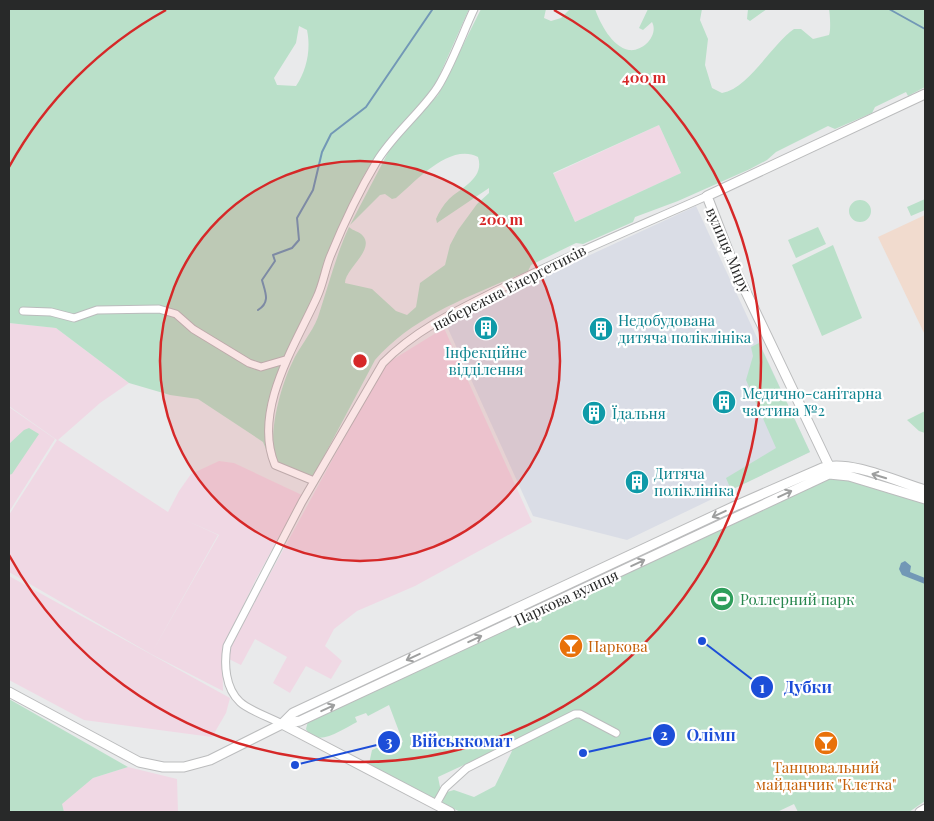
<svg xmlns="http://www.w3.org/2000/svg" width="934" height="821" font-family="'Playfair Display',serif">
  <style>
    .built { fill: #dadde6 }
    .industrial { fill: #f0d8e4 }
    .education { fill: #f1dbce }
    .green { fill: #bae0c9; fill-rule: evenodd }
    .water { fill: #7298b6 }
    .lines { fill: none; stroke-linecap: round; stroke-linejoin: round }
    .stream { stroke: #7298b6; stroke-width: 2 }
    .minor-casing { stroke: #bbbcbd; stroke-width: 9 }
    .tertiary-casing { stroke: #bbbcbd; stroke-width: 11 }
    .minor { stroke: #fff; stroke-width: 7 }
    .tertiary { stroke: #fff; stroke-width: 9 }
    .oneway { stroke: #9e9f9f }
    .ring { fill: none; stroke: #d62828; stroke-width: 2.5 }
    .labels { text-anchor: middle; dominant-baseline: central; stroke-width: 4.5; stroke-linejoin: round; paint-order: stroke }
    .street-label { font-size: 15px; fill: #282929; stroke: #fff }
    .culture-label { font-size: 15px; fill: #0d838f; stroke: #fff; text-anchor: start }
    .leisure-label { font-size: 15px; fill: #27864d; stroke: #fff; text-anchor: start }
    .food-label { font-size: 15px; fill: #c56008; stroke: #fff; text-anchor: start }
    .centre { fill: #d62828; stroke: #fff; stroke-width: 2.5 }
    .ring-label { font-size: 15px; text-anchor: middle; font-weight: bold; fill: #d62828; stroke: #fff; stroke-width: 4.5; stroke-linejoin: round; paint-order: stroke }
    .leader { fill: none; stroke: #1d4ed8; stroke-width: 2 }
    .callout-dot { fill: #1d4ed8; stroke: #fff; stroke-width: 2 }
    .mark-label { font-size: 15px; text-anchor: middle; font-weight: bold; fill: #fff }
    .callout-label { font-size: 16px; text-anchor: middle; font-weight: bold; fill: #1d4ed8; stroke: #fff; stroke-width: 4.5; stroke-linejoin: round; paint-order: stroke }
  </style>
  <rect width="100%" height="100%" fill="#e9eaeb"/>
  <path class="built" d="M696,206L810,452L627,540L533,516L445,322Z"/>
  <path class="industrial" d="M659,125L681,173L575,222L553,174Z
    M9,323L56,328L129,383L100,403L58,440L168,512L179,491L191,474L219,461L234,463L302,495L256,579L222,649L223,691L151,654L219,535L183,519L218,535L151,654L9,572V515L57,440L9,406Z
    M444,328L532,522L415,586L357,611L334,629L325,646L342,661L331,679L306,666L290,693L273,683L287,657L255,639L241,665L227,658L235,638L384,365Z
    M9,407L55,439L9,512Z
    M9,576L230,698L226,713L212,737L84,720L9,680Z
    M128,767L177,779L178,812H64L61,804L93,778Z"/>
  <path class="education" d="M925,215V335L878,237Z"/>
  <path class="green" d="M9,9H469L437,81L423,101L381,149L364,175L352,202L320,283L291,349L272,411L269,456L263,442L198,399L170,395L129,383L56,328L9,323ZM299,26L307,30C311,49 307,70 296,86L277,85L274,78L296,43Z
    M481,9H546L544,18L551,21L561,18L570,9H595C600,23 612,47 629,50C643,52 659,35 652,22L643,30L639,28L648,9H702L700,20L708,39L705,65L712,88L722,93C749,88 771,45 794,29H801L813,39L829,35C831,30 830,14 829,9H925V87L908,96L906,92L875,107L872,113L835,129L828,126L776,152L767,160L750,169L678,201L635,217L633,222L583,244L576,243L531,265L528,271C475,294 414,315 375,360L313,477L278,463C265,441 281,385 292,363C299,347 312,333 318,317C328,287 336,255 349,227C353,231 359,231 363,236C375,250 345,269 345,283L372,289L396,311L407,315L416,307L420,283L445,265L450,245L458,230L477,204L489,193V188L437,223L436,219C439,212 443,205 449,199C461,188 485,178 478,157C450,142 415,182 396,198L392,199L385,194L380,195L350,225L393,143L438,95ZM659,125L681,173L575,222L553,173Z
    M748,9H767L750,21L747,19Z
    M925,199V210L911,216L907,207Z
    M849 211a11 11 0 1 1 22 0a11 11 0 1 1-22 0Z
    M818,227L826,244L796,258L788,240Z
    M833,245L862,318L822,336L792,265Z
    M759,343L810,452L731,490L726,478L776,448L746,380L753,356L751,347Z
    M925,411V433L919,431L907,420Z
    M29,428L39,434L12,474L9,475V444L24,430Z
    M811,477L812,479L299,717L298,715Z
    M829,478H842L925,501V801L909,812H798L794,804L777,812H461L454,809L449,810L444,807L442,799L447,792L454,790L474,797L495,786L512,751L509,744L438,777L441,792L433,800L369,764L372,750L388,743L390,748L403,742L389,705L368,716L366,713L355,717L357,722C343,729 316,749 306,729L308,721Z
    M9,699L128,767L93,778L62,804L64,812H9Z"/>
  <path class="water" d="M905,561L911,566L910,572L925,578V584L902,575L899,569L901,563Z"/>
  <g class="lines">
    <path class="stream" d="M889,9L925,29
      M258,310C271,302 265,292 262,280L275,261L273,255L292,248L299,240L297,218L313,190L322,152L331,134L366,107L432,10"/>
    <g class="minor-casing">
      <path id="minor" d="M23,311L51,312L74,318L97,310L159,309L176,314L193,329L249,363L261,367L285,360
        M314,481L275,465C252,410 296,344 317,297C323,284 325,270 330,257C343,225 359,191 377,161C393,135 417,116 435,91C449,72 463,32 474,9
        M282,724C271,718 248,710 240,702C225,688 224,664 227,646L302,502L383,363C415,330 458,310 498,290C567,256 637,227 707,196
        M436,804L445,788L467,768L575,714H580L616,733"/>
    </g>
    <g class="tertiary-casing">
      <path id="tertiary" d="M831,470L736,271L707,196L925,94
        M9,692L139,762L163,767H184L210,760L282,724L300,721L829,474L849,476L925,499
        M282,724L293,713L735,506L822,468C849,459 898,482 925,490
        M282,724L450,812
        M920,812L925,809"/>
    </g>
    <use href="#minor" class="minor"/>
    <use href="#tertiary" class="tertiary"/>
  </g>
  <defs><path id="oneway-shaft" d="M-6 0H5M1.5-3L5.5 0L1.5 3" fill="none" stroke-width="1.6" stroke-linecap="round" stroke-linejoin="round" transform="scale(1.25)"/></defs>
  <g class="oneway">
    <use href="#oneway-shaft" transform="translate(879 476) rotate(-163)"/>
    <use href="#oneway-shaft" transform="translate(785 494) rotate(-25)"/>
    <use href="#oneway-shaft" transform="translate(719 514) rotate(155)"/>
    <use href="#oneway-shaft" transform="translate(638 563) rotate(-25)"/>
    <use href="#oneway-shaft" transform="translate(475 639) rotate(-25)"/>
    <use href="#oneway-shaft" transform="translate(413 657) rotate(155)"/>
    <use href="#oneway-shaft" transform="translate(328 708) rotate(-25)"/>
  </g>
  <circle cx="360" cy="361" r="200" fill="#d62828" fill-opacity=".12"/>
  <g class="ring">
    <circle cx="360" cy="361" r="200"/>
    <path d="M9 167A401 401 0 0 1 166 10M554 10A401 401 0 1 1 9 555"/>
  </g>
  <defs>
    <g id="building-disc" transform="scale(1.25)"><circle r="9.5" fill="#0f9aa8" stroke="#fff"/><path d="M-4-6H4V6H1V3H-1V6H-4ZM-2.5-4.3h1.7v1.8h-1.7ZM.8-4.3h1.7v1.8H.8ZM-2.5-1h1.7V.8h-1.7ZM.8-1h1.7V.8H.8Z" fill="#fff"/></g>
    <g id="stadium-disc" transform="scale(1.25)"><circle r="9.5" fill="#2e9e5b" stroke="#fff"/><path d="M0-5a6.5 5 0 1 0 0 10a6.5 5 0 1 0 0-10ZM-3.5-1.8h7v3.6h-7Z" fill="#fff"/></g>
    <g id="bar-disc" transform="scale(1.25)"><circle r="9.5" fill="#e8710a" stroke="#fff"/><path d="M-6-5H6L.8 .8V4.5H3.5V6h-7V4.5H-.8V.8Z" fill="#fff"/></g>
  </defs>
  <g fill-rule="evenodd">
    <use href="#building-disc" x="486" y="328"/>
    <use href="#building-disc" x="601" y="329"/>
    <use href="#building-disc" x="724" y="402"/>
    <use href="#building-disc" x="594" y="413"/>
    <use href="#building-disc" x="637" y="482"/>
    <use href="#stadium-disc" x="722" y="599"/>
    <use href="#bar-disc" x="571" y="646"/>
    <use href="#bar-disc" x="826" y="743"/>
  </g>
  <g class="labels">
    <g class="street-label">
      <text transform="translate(729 250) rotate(67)">вулиця Миру</text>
      <text transform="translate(509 287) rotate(-27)">набережна Енергетиків</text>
      <text transform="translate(566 597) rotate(-25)">Паркова вулиця</text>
    </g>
    <g class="culture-label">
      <text x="618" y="320">Недобудована<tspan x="618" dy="17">дитяча поліклініка</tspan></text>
      <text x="486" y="352" text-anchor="middle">Інфекційне<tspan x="486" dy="17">відділення</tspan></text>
      <text x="742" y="393">Медично-санітарна<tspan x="742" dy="17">частина №2</tspan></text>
      <text x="612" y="413">Їдальня</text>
      <text x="654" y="473">Дитяча<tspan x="654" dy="17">поліклініка</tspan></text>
    </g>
    <g class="leisure-label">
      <text x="740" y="599">Роллерний парк</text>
    </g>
    <g class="food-label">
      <text x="588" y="646">Паркова</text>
      <text x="826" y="767" text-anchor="middle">Танцювальний<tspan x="826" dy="17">майданчик "Клєтка"</tspan></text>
    </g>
  </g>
  <circle cx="360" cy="361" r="8" class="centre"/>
  <g class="ring-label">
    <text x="644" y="83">400 m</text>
    <text x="501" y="225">200 m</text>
  </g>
  <path class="leader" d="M702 641L762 687M583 753L664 735M295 765L389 742"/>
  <g class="callout-dot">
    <circle cx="702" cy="641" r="5"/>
    <circle cx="583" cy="753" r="5"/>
    <circle cx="295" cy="765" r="5"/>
    <circle cx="762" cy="687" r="12"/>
    <circle cx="664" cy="735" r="12"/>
    <circle cx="389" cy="742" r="12"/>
  </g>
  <g class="mark-label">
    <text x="762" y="693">1</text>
    <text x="664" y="740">2</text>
    <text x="389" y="747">3</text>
  </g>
  <g class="callout-label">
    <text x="808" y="693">Дубки</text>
    <text x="711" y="741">Олімп</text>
    <text x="462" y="747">Військкомат</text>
  </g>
  <rect width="934" height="821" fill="none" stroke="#282929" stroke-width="20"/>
</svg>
